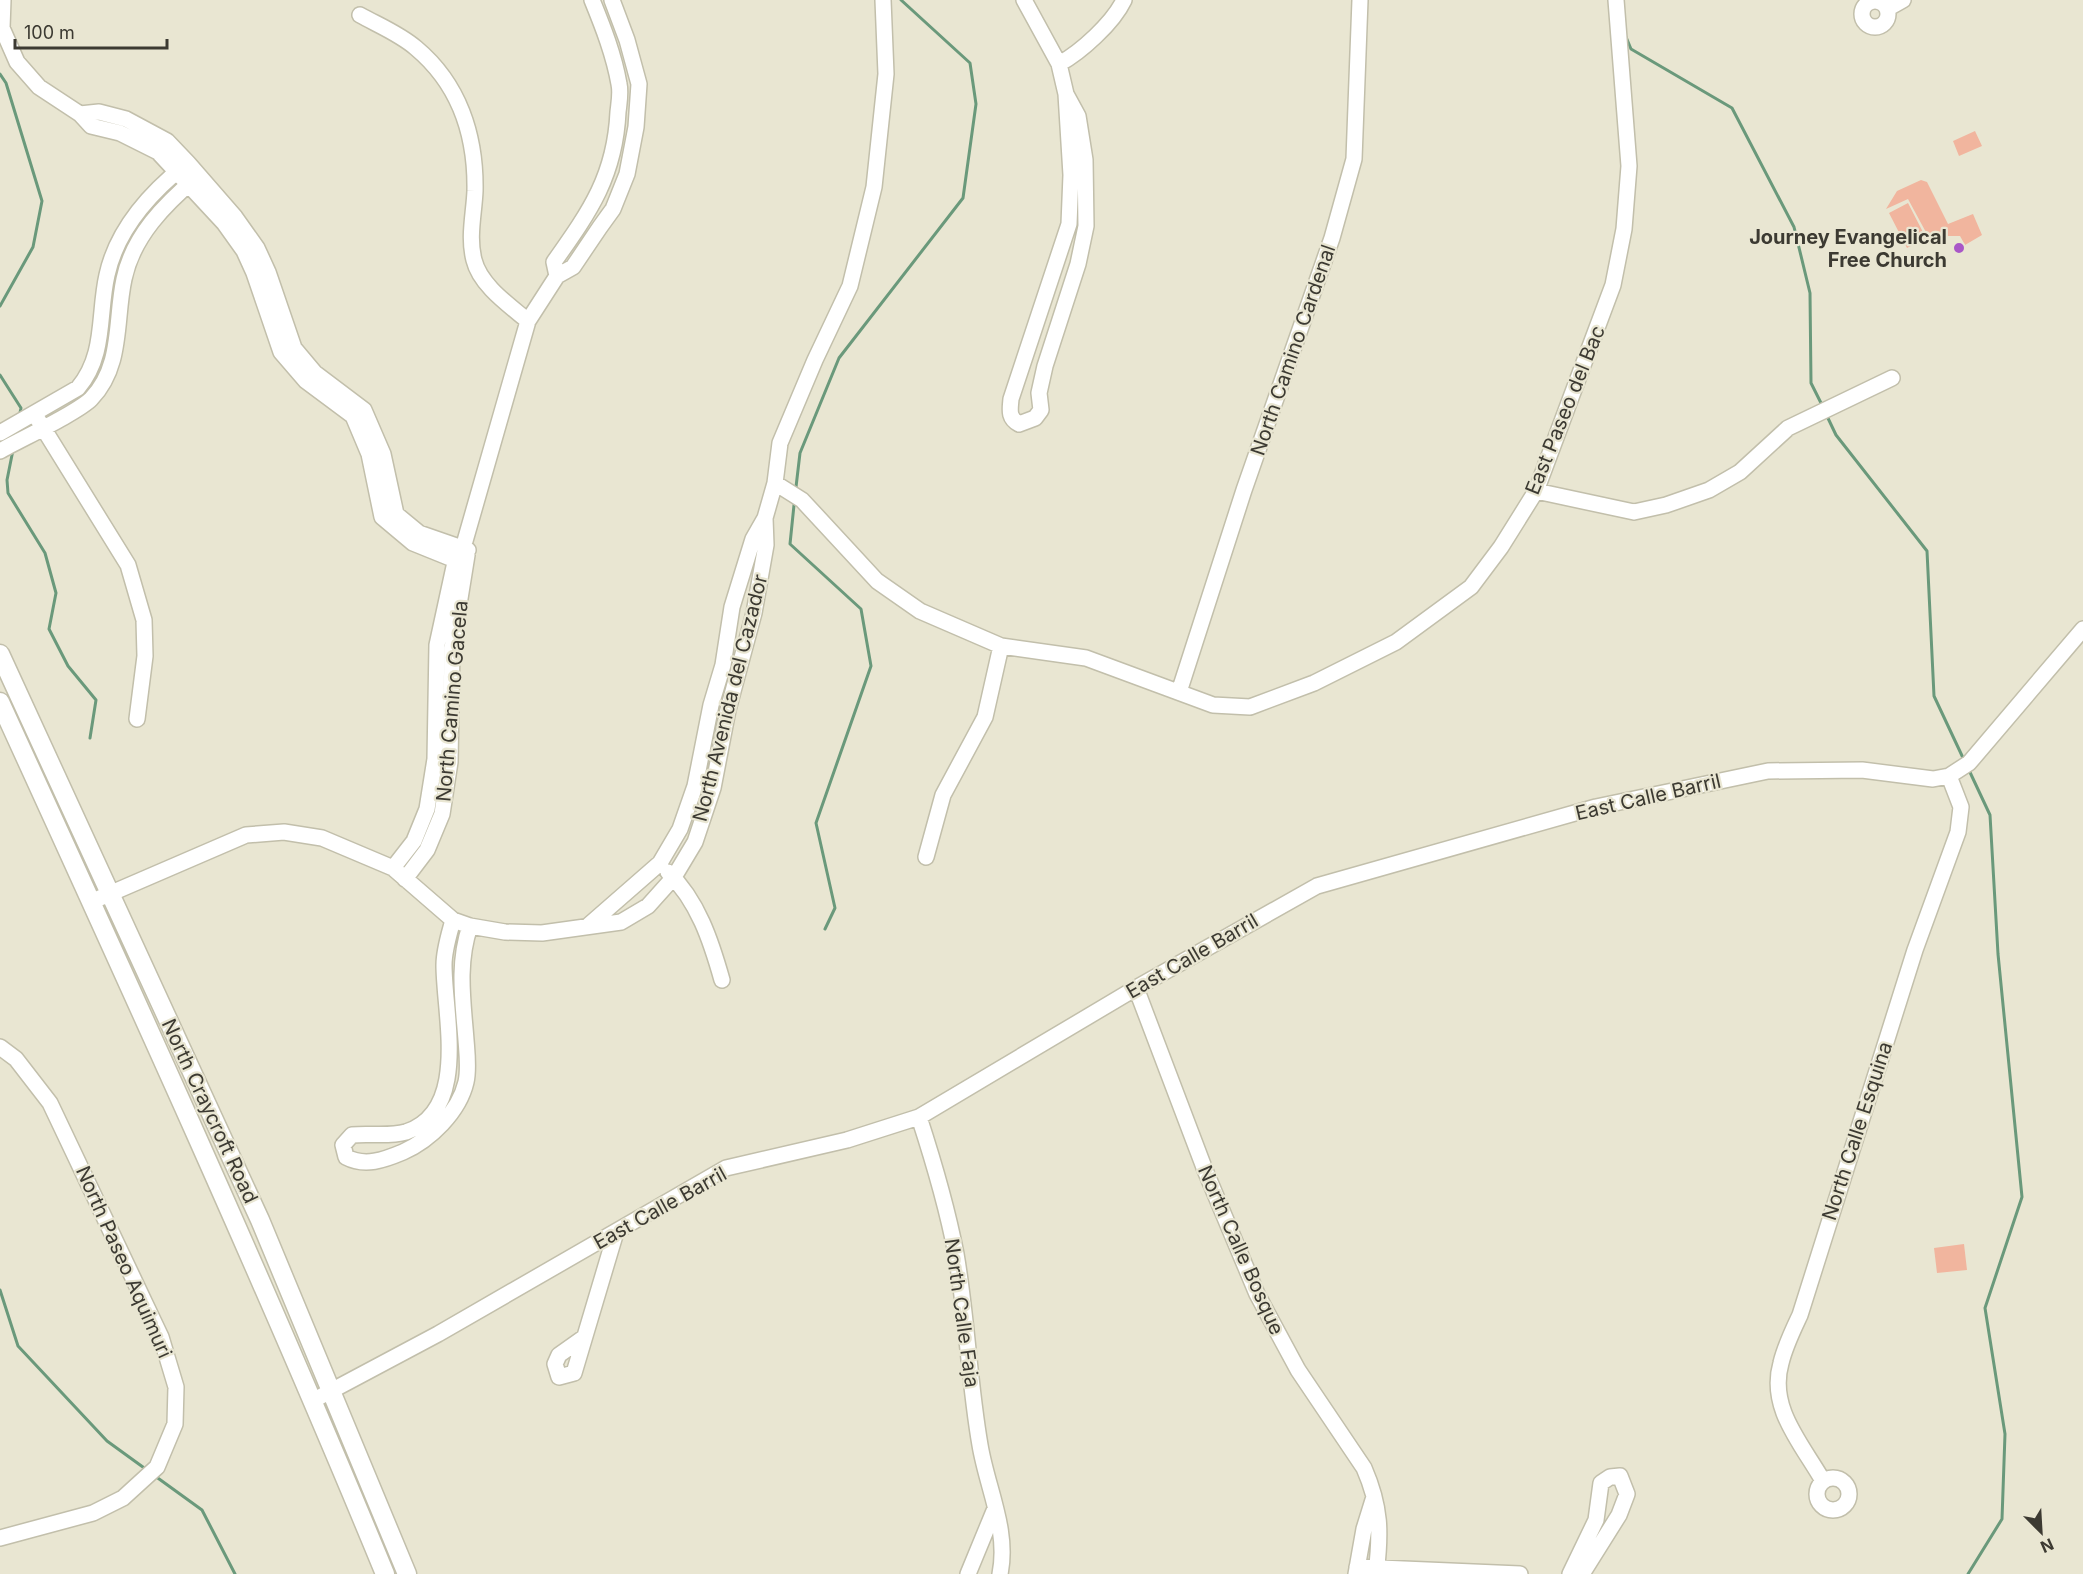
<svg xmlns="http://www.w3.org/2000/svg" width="2083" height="1574" font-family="Inter,sans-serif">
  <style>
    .green { fill: #f1b59e }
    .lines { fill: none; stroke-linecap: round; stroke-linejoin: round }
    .stream { stroke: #6a997b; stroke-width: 3 }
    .minor-casing { stroke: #c2bfab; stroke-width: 18 }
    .major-casing { stroke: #c2bfab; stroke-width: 21 }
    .minor { stroke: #fff; stroke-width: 15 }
    .major { stroke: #fff; stroke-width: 18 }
    .poi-dot { fill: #a957c7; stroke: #e9e6d2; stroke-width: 2 }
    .labels { text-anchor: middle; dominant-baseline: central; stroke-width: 4.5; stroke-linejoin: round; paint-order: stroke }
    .poi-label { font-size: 20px; font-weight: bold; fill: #3c3a32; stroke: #e9e6d2; text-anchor: end }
    .street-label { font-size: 20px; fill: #3c3a32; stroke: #e9e6d2 }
  </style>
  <rect width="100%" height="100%" fill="#e9e6d2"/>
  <path class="green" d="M1975,131L1982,146L1959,156L1953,141Z
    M1921,180L1927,182L1948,224L1973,214L1982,235L1965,245L1960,236H1928L1908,199L1886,209L1897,191Z
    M1908,203L1926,238L1907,248L1889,213Z
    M1964,1244L1967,1270L1937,1273L1934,1248Z"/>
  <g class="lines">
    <path class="stream" d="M1626,37L1631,49L1732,108L1794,227L1810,293L1811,383L1822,405
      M0,74L6,83L42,201L33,247L0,306
      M0,375L21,408L19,417
      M1826,414L1836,435L1927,551L1934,696L1964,760
      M13,450L7,480L8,493L45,553L56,593L49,629L68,666L96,700L90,738
      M796,487L800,453L839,358L963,198L976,104L970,63L901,0
      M794,505L790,544L861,609L871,666L816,823L835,908L825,929
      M1968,768L1990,815L1998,954L2022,1197L1985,1308L2005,1434L2002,1519L1968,1574
      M0,1290L18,1346L107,1441L147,1470
      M155,1476L202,1510L235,1574"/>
    <g class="minor-casing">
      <path id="minor" d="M3,0L2,28L17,62L39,87L80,114L91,126L120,133L158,152L224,223L244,251L254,273L281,352L306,381L353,416L369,454L382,517L413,543L465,564
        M1024,0L1059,64L1066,94L1078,116L1085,160L1086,226L1078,264L1045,366L1039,393L1041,410L1035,418L1019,424C1008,418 1010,410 1011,399L1069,224L1071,175L1066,94
        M1862 14a13 13 0 1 1 26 0a13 13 0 1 1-26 0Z
        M1887,9L1903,0
        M360,15C378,25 400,34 416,48C459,84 476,135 475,191C474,214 468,237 474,260C480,285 509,305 528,321
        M1059,64C1081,52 1113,23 1124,0
        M80,114L99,112L126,119L167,141L188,163L235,217L257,248L268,272L294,348L315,373L364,410L383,454L396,514L419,533L468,550
        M557,276L554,262C590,211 615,176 618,112C619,103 621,93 619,84C614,55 603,27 592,0
        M37,418L128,565L144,620L145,656L137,719
        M0,433L78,388C106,355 98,314 107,275C117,229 150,193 185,165
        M0,451C21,439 77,413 91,399C123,366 115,320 124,279C133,236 165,204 197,177
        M775,483L802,500L877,581L920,611L1001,646L1086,658L1213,705L1250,707L1314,683L1396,642L1471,587L1501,547L1536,491L1613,285L1624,229L1629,166L1616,0
        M1536,491L1634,512L1666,505L1709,490L1740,472L1788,428L1892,378
        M465,541L528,321L557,276L573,267L600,227L613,209L627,174L636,127L639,84L627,40L612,0
        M1179,692L1244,490L1332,238L1354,159L1360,0
        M926,857L943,795L985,717L1001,646
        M393,868L414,841L427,809L435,759L437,645L457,553
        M668,872C698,901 711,941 722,980
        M405,879L427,850L442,814L450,762L452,648L467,555
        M93,901L246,835L284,832L322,838L393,868L453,920L470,926L505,932L542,933L621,922L648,906L674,877L695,842L713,788L728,710L754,613L766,545L765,518
        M453,920C449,935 444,950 444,965C444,1015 470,1111 406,1132C388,1137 370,1133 352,1135L343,1145L346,1157C365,1167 384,1160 403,1152C430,1140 459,1112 466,1082C469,1069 467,1053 466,1040C463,1001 457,964 470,926
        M589,925L660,863L680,829L695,786L711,705L723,665L732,607L753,539L765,518L775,483L780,443L815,360L850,286L874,187L886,74L883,0
        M1136,988L1205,1170L1257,1294L1298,1370L1364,1468C1381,1507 1381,1533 1376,1574
        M0,1047L16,1059L50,1103L161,1337L176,1387L175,1424L157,1467L123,1498L93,1513L0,1538
        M919,1117C934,1163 947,1207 956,1254C967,1317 969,1382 980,1445C987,1488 1009,1530 1000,1574
        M583,1338L559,1355L555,1364L559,1377L574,1373L616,1232
        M314,1400L438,1334L726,1168L847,1140L919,1117L1136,988L1317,886L1596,807L1768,771L1862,770L1933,779L1949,776L1969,763L2083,629
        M1817 1494a16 16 0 1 1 32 0a16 16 0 1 1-32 0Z
        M1823,1481C1802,1444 1768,1408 1781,1363C1785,1346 1793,1330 1800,1315L1915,950L1958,832L1961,807L1949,776
        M1357,1567L1520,1574
        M968,1574L994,1511
        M1356,1574L1364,1529L1373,1500
        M1570,1574L1596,1520L1601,1483L1610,1477L1620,1476L1627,1494L1619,1515L1582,1574"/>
    </g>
    <g class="major-casing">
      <path id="major" d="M0,654L260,1220L407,1574
        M0,702C132,991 264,1280 385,1574"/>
    </g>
    <use href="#minor" class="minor"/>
    <use href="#major" class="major"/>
  </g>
  <circle class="poi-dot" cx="1959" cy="248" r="6"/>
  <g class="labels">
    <g class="poi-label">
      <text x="1947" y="237">Journey Evangelical<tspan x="1947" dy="23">Free Church</tspan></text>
    </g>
    <g class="street-label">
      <text transform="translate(1293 350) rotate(-71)">North Camino Cardenal</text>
      <text transform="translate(1565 410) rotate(-68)">East Paseo del Bac</text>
      <text transform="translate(730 698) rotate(-76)">North Avenida del Cazador</text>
      <text transform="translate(452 701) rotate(-85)">North Camino Gacela</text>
      <text transform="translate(1648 797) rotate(-13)">East Calle Barril</text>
      <text transform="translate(1192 956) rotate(-30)">East Calle Barril</text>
      <text transform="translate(210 1111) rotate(65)">North Craycroft Road</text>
      <text transform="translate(1857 1131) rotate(-72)">North Calle Esquina</text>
      <text transform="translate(660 1208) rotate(-29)">East Calle Barril</text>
      <text transform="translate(1241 1250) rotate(66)">North Calle Bosque</text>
      <text transform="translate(124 1262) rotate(66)">North Paseo Aquimuri</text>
      <text transform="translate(962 1313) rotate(82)">North Calle Faja</text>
    </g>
  </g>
  <g transform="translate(2041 1532) rotate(156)" stroke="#e9e6d2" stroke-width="4.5" paint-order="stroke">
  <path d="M0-4.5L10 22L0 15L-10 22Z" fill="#3c3a32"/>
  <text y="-9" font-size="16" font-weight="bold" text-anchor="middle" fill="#3c3a32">N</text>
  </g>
  <path d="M15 39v9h152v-9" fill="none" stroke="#3c3a32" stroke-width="3"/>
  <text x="24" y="39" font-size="18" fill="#3c3a32" stroke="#e9e6d2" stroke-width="4.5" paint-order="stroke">100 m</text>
</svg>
